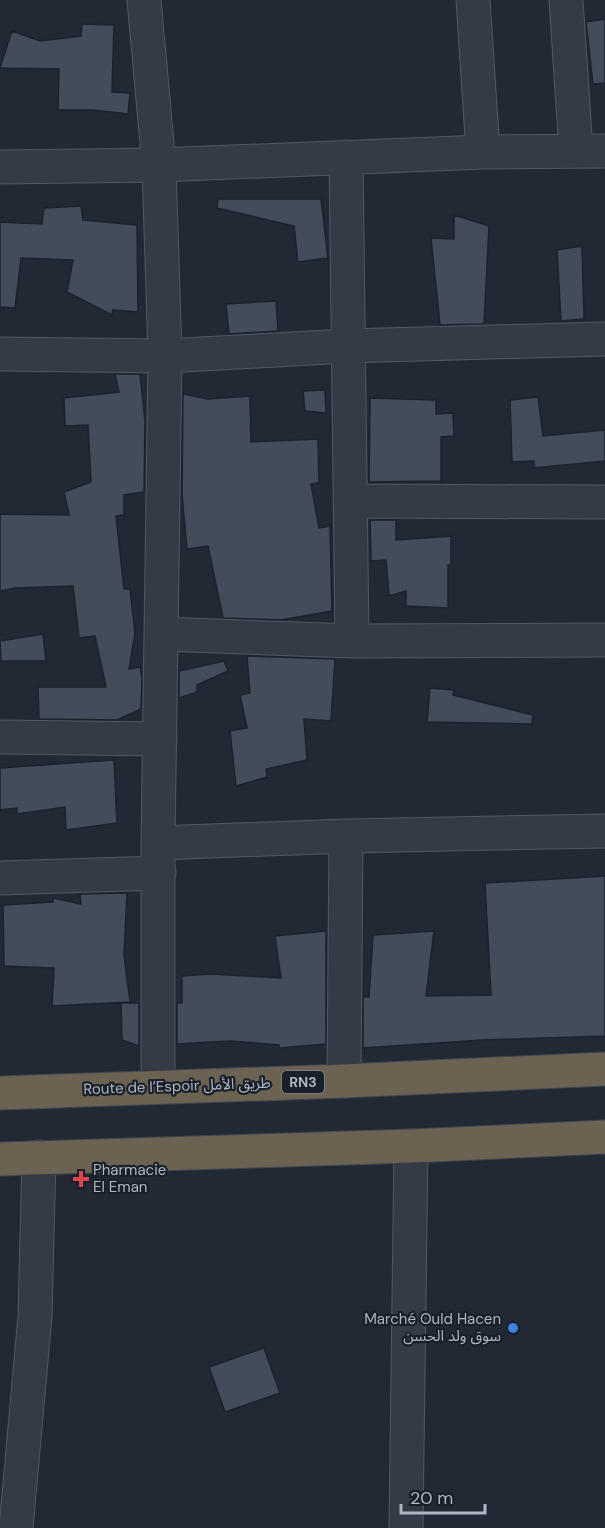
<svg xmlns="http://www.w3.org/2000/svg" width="605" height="1528" font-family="'DM Sans','Noto Sans Arabic',sans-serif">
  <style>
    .building { fill: #424c5a; stroke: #1c222c; stroke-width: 1.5 }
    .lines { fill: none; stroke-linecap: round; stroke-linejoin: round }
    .minor-casing { stroke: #525964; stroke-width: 35 }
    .highway-casing { stroke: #3f4650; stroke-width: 35 }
    .minor { stroke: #343b46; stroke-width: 33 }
    .highway { stroke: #6b6252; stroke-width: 33 }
    .health-dot { fill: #e0444e; stroke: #1a202a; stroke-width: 2 }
    .shop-dot { fill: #3f7fe0; stroke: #1a202a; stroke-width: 2 }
    .labels { text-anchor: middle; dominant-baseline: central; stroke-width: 4.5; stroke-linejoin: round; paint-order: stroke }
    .shield { fill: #1a202a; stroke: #828995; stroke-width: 1.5 }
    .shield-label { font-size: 14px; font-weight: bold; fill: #aeb6c3 }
    .street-label { font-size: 15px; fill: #aeb6c3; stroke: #1a202a }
    .poi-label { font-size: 15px; fill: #aeb6c3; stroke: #1a202a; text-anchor: start }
  </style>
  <rect width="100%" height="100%" fill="#212935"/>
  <path class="building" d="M605,19V83L593,84L586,22Z
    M82,24L114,25L112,92L130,93L128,114L93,110H58L59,69L0,68L12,31L40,41L81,36Z
    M218,199H321L328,258L298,262L294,226L217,208Z
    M81,206L83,220L137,225L138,312L113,310L112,315L67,292L73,260L21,258L15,308L0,307V222L42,224L44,208Z
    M454,215L489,226L484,324L440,325L431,238L454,239Z
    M582,246L584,319L561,321L557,250Z
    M276,301L278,331L229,334L226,304Z
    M115,374H140L145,421L144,492L124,495V515L116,516L124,589H130L135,633L129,669L140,667L142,678L141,709L117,720L39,719L38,687H106L95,636L79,638L73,586L15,588L0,591V514L69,515L64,492L91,482L88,425L65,426L64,398L119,392Z
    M325,390L326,413L305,411L303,391Z
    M183,394L208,399L250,396L251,442L318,439L319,483L311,484L319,528L330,526L332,611L281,620L223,618L208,546L187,549L182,494Z
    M538,397L543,436L605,430V461L534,468V461L512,462L510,400Z
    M370,398L436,400V414L453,413L454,436L441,437V481L369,482Z
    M370,520H396V540L451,536V565H448V608L406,606V591L389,596L386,560L371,561Z
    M43,634L46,661H1L0,641Z
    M247,656L335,659L331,721L304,719L307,760L266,769L267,777L236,786L230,731L247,728L240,695L250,693Z
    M224,661L228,671L197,685V692L179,698V671Z
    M430,688L454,690L453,695L533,715L532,724L427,722Z
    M114,760L117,823L66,830L65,807L17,814V808L0,810V768Z
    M605,876V1036L482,1040L363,1048V997H369L373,935L434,931L426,996L491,995L485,883Z
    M127,893L124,955L130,1002L52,1006L54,968L4,966L3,905L53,902V898L81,904L80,894Z
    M326,931V1044L279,1048V1045L230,1041L177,1044V1003H182V976L210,974L281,978L275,936Z
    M121,1003H139V1046L122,1040Z
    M264,1348L280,1393L225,1412L209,1367Z"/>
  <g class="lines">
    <g class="minor-casing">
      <path id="minor" d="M144,0L159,165L165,356L158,843V1087
        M473,0L483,152
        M566,0L576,151
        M346,157C347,319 351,480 352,641
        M0,167L159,165L483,152L605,151
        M0,354L165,356L347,346L605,339
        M351,501L605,502
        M162,634L352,641L605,640
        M0,737L160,739
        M158,843L346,836L605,831
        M0,878L159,873
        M344,1081L346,836
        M16,1528L35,1316L39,1157
        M406,1528L411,1146"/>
    </g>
    <g class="highway-casing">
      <path id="highway" d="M0,1093L344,1081L605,1069
        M0,1159L411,1146L605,1137"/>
    </g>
    <use href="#minor" class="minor"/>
    <use href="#highway" class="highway"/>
  </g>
  <path class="health-dot" d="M78 1170h6v6h6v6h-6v6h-6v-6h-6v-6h6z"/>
  <circle class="shop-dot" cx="513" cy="1328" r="6"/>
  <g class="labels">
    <rect class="shield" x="282" y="1071" width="42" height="22" rx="4.5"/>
    <g class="shield-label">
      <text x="303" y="1082">RN3</text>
    </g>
    <g class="street-label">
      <text transform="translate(177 1086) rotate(-2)">Route de l’Espoir طريق الأمل</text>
    </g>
    <g class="poi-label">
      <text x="93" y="1170">Pharmacie<tspan x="93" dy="17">El Eman</tspan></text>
      <text x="501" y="1319" text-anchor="end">Marché Ould Hacen<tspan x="501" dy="17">سوق ولد الحسن</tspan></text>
    </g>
  </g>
  <path d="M401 1504v9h84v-9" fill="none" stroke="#aeb6c3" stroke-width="3"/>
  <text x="410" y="1504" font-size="18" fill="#aeb6c3" stroke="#1a202a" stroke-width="4.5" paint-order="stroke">20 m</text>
</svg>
